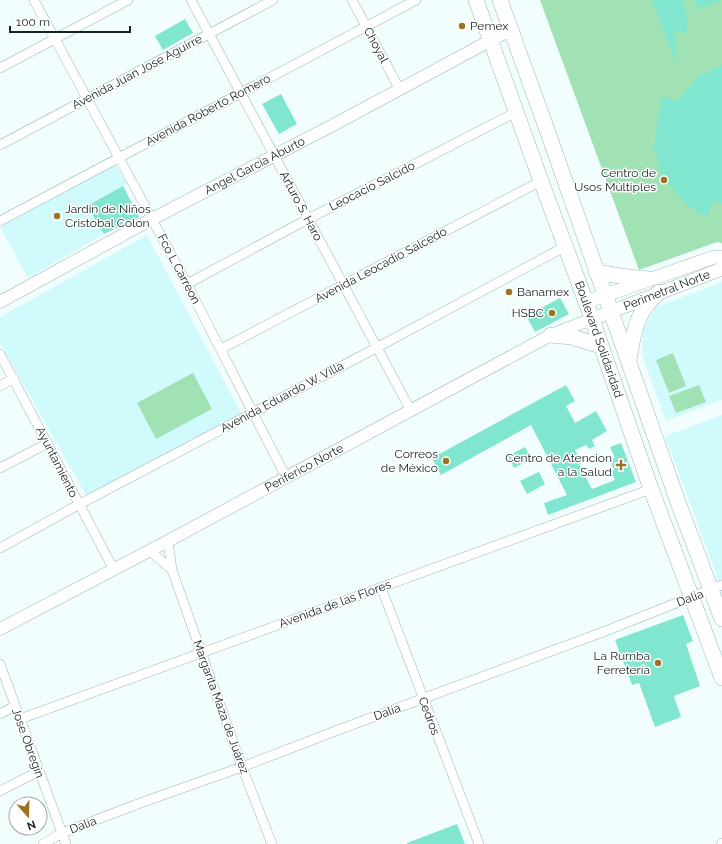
<svg xmlns="http://www.w3.org/2000/svg" width="722" height="844" font-family="Raleway,sans-serif">
  <style>
    .built { fill: #d1fafd }
    .green { fill: #a0e2b3 }
    .building { fill: #81e6cf }
    .lines { fill: none; stroke-linecap: round; stroke-linejoin: round }
    .minor-casing { stroke: #9ab8b9; stroke-width: 10 }
    .tertiary-casing { stroke: #9ab8b9; stroke-width: 13 }
    .secondary-casing { stroke: #9ab8b9; stroke-width: 14 }
    .primary-casing { stroke: #9ab8b9; stroke-width: 16 }
    .minor { stroke: #fff; stroke-width: 9 }
    .tertiary { stroke: #fff; stroke-width: 12 }
    .secondary { stroke: #fff; stroke-width: 13 }
    .primary { stroke: #fff; stroke-width: 15 }
    .poi-dot { fill: #9c7421; stroke: #fff; stroke-width: 1.5 }
    .labels { text-anchor: middle; dominant-baseline: central; stroke-width: 3; stroke-linejoin: round; paint-order: stroke }
    .poi-label { font-size: 12px; fill: #162122; stroke: #fff; text-anchor: end }
    .street-label { font-size: 12px; fill: #162122; stroke: #fff }
  </style>
  <rect width="100%" height="100%" fill="#f2fefe"/>
  <path class="built" d="M115,165L127,184L87,206L104,234L28,278L0,227Z
    M147,235L241,413L86,495L0,343V317Z
    M722,282V400L666,421L642,355L643,330L656,307Z
    M722,415V590L665,436Z"/>
  <path class="green" d="M540,0H722V243L717,242L639,270Z
    M673,353L686,386L669,393L656,360Z
    M193,373L212,409L156,439L137,403Z
    M699,385L706,402L676,413L669,396Z"/>
  <path class="building" d="M652,0H682L686,12L688,34L674,30L676,41L677,62H676Z
    M695,0H722L698,10Z
    M185,19L193,33L163,50L155,36Z
    M722,65V203L714,202L709,213L704,216L687,205L667,182L658,165V159L654,148L661,98L668,97L677,101L699,76L716,67Z
    M281,94L297,124L279,134L262,104Z
    M123,186L139,217L104,234L87,206Z
    M560,298L569,314L535,332L526,316Z
    M566,385L575,401L566,406L575,423L596,411L607,431L592,440L595,446L589,449L586,445L575,450L582,463L579,464L592,489L615,480L611,471L614,470L610,460L615,458L610,447L621,443L636,482L548,515L544,503L567,495L531,425L441,475L432,458Z
    M525,447L532,459L514,468L508,456Z
    M539,472L545,484L527,494L520,481Z
    M683,615L693,641L686,644L700,686L674,696L681,717L655,727L639,683L632,685L615,640Z
    M457,824L465,844H407V843Z"/>
  <g class="lines">
    <g class="minor-casing">
      <path id="minor" d="M34,0L187,284L286,477
        M191,0L411,411
        M352,0L400,90
        M0,68L128,0
        M0,145L273,0
        M0,221L416,0
        M187,284L308,219L516,112
        M221,349L541,181
        M0,354L114,570
        M0,386L14,378
        M0,468L48,443
        M168,541L172,570L242,767L272,844
        M0,548L78,505L376,348L566,246
        M150,551L172,570
        M381,587L479,844
        M0,664L66,844
        M0,714L15,706
        M20,719L651,489
        M0,791L39,771
        M43,844L62,833L143,802L242,767L338,730L603,632L722,585
        M721,844L722,843"/>
    </g>
    <g class="tertiary-casing">
      <g id="tertiary">
        <path id="s1" d="M0,302L152,219L337,123L510,30"/>
        <path id="s2" d="M0,629L168,541L523,350L551,335L592,319"/>
      </g>
    </g>
    <g class="secondary-casing">
      <g id="secondary">
        <path d="M586,302L714,257H722"/>
        <path id="s3" d="M592,319L719,270L722,267"/>
      </g>
    </g>
    <g class="primary-casing">
      <g id="primary">
        <path id="s4" d="M476,0L541,181L586,302L651,489L722,678"/>
        <path d="M500,0L546,127L678,502L722,619"/>
        <path d="M596,272L627,277L648,279"/>
        <path d="M551,335L572,337L601,346"/>
        <path d="M629,360C632,341 635,321 646,306C650,301 655,296 659,292"/>
      </g>
    </g>
    <use href="#minor" class="minor"/>
    <use href="#tertiary" class="tertiary"/>
    <use href="#secondary" class="secondary"/>
    <use href="#primary" class="primary"/>
  </g>
  <g class="poi-dot">
    <circle cx="462" cy="26" r="4"/>
    <circle cx="664" cy="180" r="4"/>
    <circle cx="57" cy="216" r="4"/>
    <circle cx="509" cy="292" r="4"/>
    <circle cx="552" cy="313" r="4"/>
    <circle cx="446" cy="461" r="4"/>
    <path d="M619 459h4v4h4v4h-4v4h-4v-4h-4v-4h4z"/>
    <circle cx="658" cy="663" r="4"/>
  </g>
  <g class="labels">
    <g class="poi-label">
      <text x="470" y="26" text-anchor="start">Pemex</text>
      <text x="656" y="173">Centro de<tspan x="656" dy="14">Usos Múltiples</tspan></text>
      <text x="65" y="209" text-anchor="start">Jardin de Niños<tspan x="65" dy="14">Cristobal Colon</tspan></text>
      <text x="517" y="292" text-anchor="start">Banamex</text>
      <text x="544" y="313">HSBC</text>
      <text x="438" y="454">Correos<tspan x="438" dy="14">de México</tspan></text>
      <text x="612" y="458">Centro de Atencion<tspan x="612" dy="14">a la Salud</tspan></text>
      <text x="650" y="656">La Rumba<tspan x="650" dy="14">Ferretería</tspan></text>
    </g>
    <g class="street-label">
      <text transform="translate(376 45) rotate(62)">Choyal</text>
      <text transform="translate(137 72) rotate(-28)">Avenida Juan Jose Aguirre</text>
      <text transform="translate(208 110) rotate(-28)">Avenida Roberto Romero</text>
      <text stroke="none"><textPath href="#s1" startOffset="289">Angel Garcia Aburto</textPath></text>
      <text transform="translate(372 186) rotate(-27)">Leocacio Salcido</text>
      <text transform="translate(301 206) rotate(62)">Arturo S. Haro</text>
      <text transform="translate(381 265) rotate(-28)">Avenida Leocadio Salcedo</text>
      <text transform="translate(179 269) rotate(62)">Fco L Carreon</text>
      <text stroke="none"><textPath href="#s3" startOffset="80">Perimetral Norte</textPath></text>
      <text stroke="none"><textPath href="#s4" startOffset="361">Boulevard Solidaridad</textPath></text>
      <text transform="translate(282 397) rotate(-28)">Avenida Eduardo W. Villa</text>
      <text transform="translate(57 462) rotate(63)">Ayuntamiento</text>
      <text stroke="none"><textPath href="#s2" startOffset="344">Periferico Norte</textPath></text>
      <text transform="translate(690 598) rotate(-21)">Dalia</text>
      <text transform="translate(335 604) rotate(-20)">Avenida de las Flores</text>
      <text transform="translate(221 707) rotate(70)">Margarita Maza de Juárez</text>
      <text transform="translate(387 712) rotate(-20)">Dalia</text>
      <text transform="translate(429 716) rotate(69)">Cedros</text>
      <text transform="translate(28 743) rotate(70)">Jose Obregin</text>
      <text transform="translate(83 825) rotate(-21)">Dalia</text>
    </g>
  </g>
  <g transform="translate(28 816) rotate(160)"><circle r="19" fill="#ffffff" stroke="#a2a6a7"/>
  <path d="M0-3L7 15L0 10L-7 15Z" fill="#9c7421"/>
  <text y="-6" font-size="11" font-weight="bold" text-anchor="middle" fill="#162122">N</text>
  </g>
  <path d="M10 26v6h120v-6" fill="none" stroke="#162122" stroke-width="2"/>
  <text x="16" y="26" font-size="12" fill="#162122" stroke="#ffffff" stroke-width="3" paint-order="stroke">100 m</text>
</svg>
